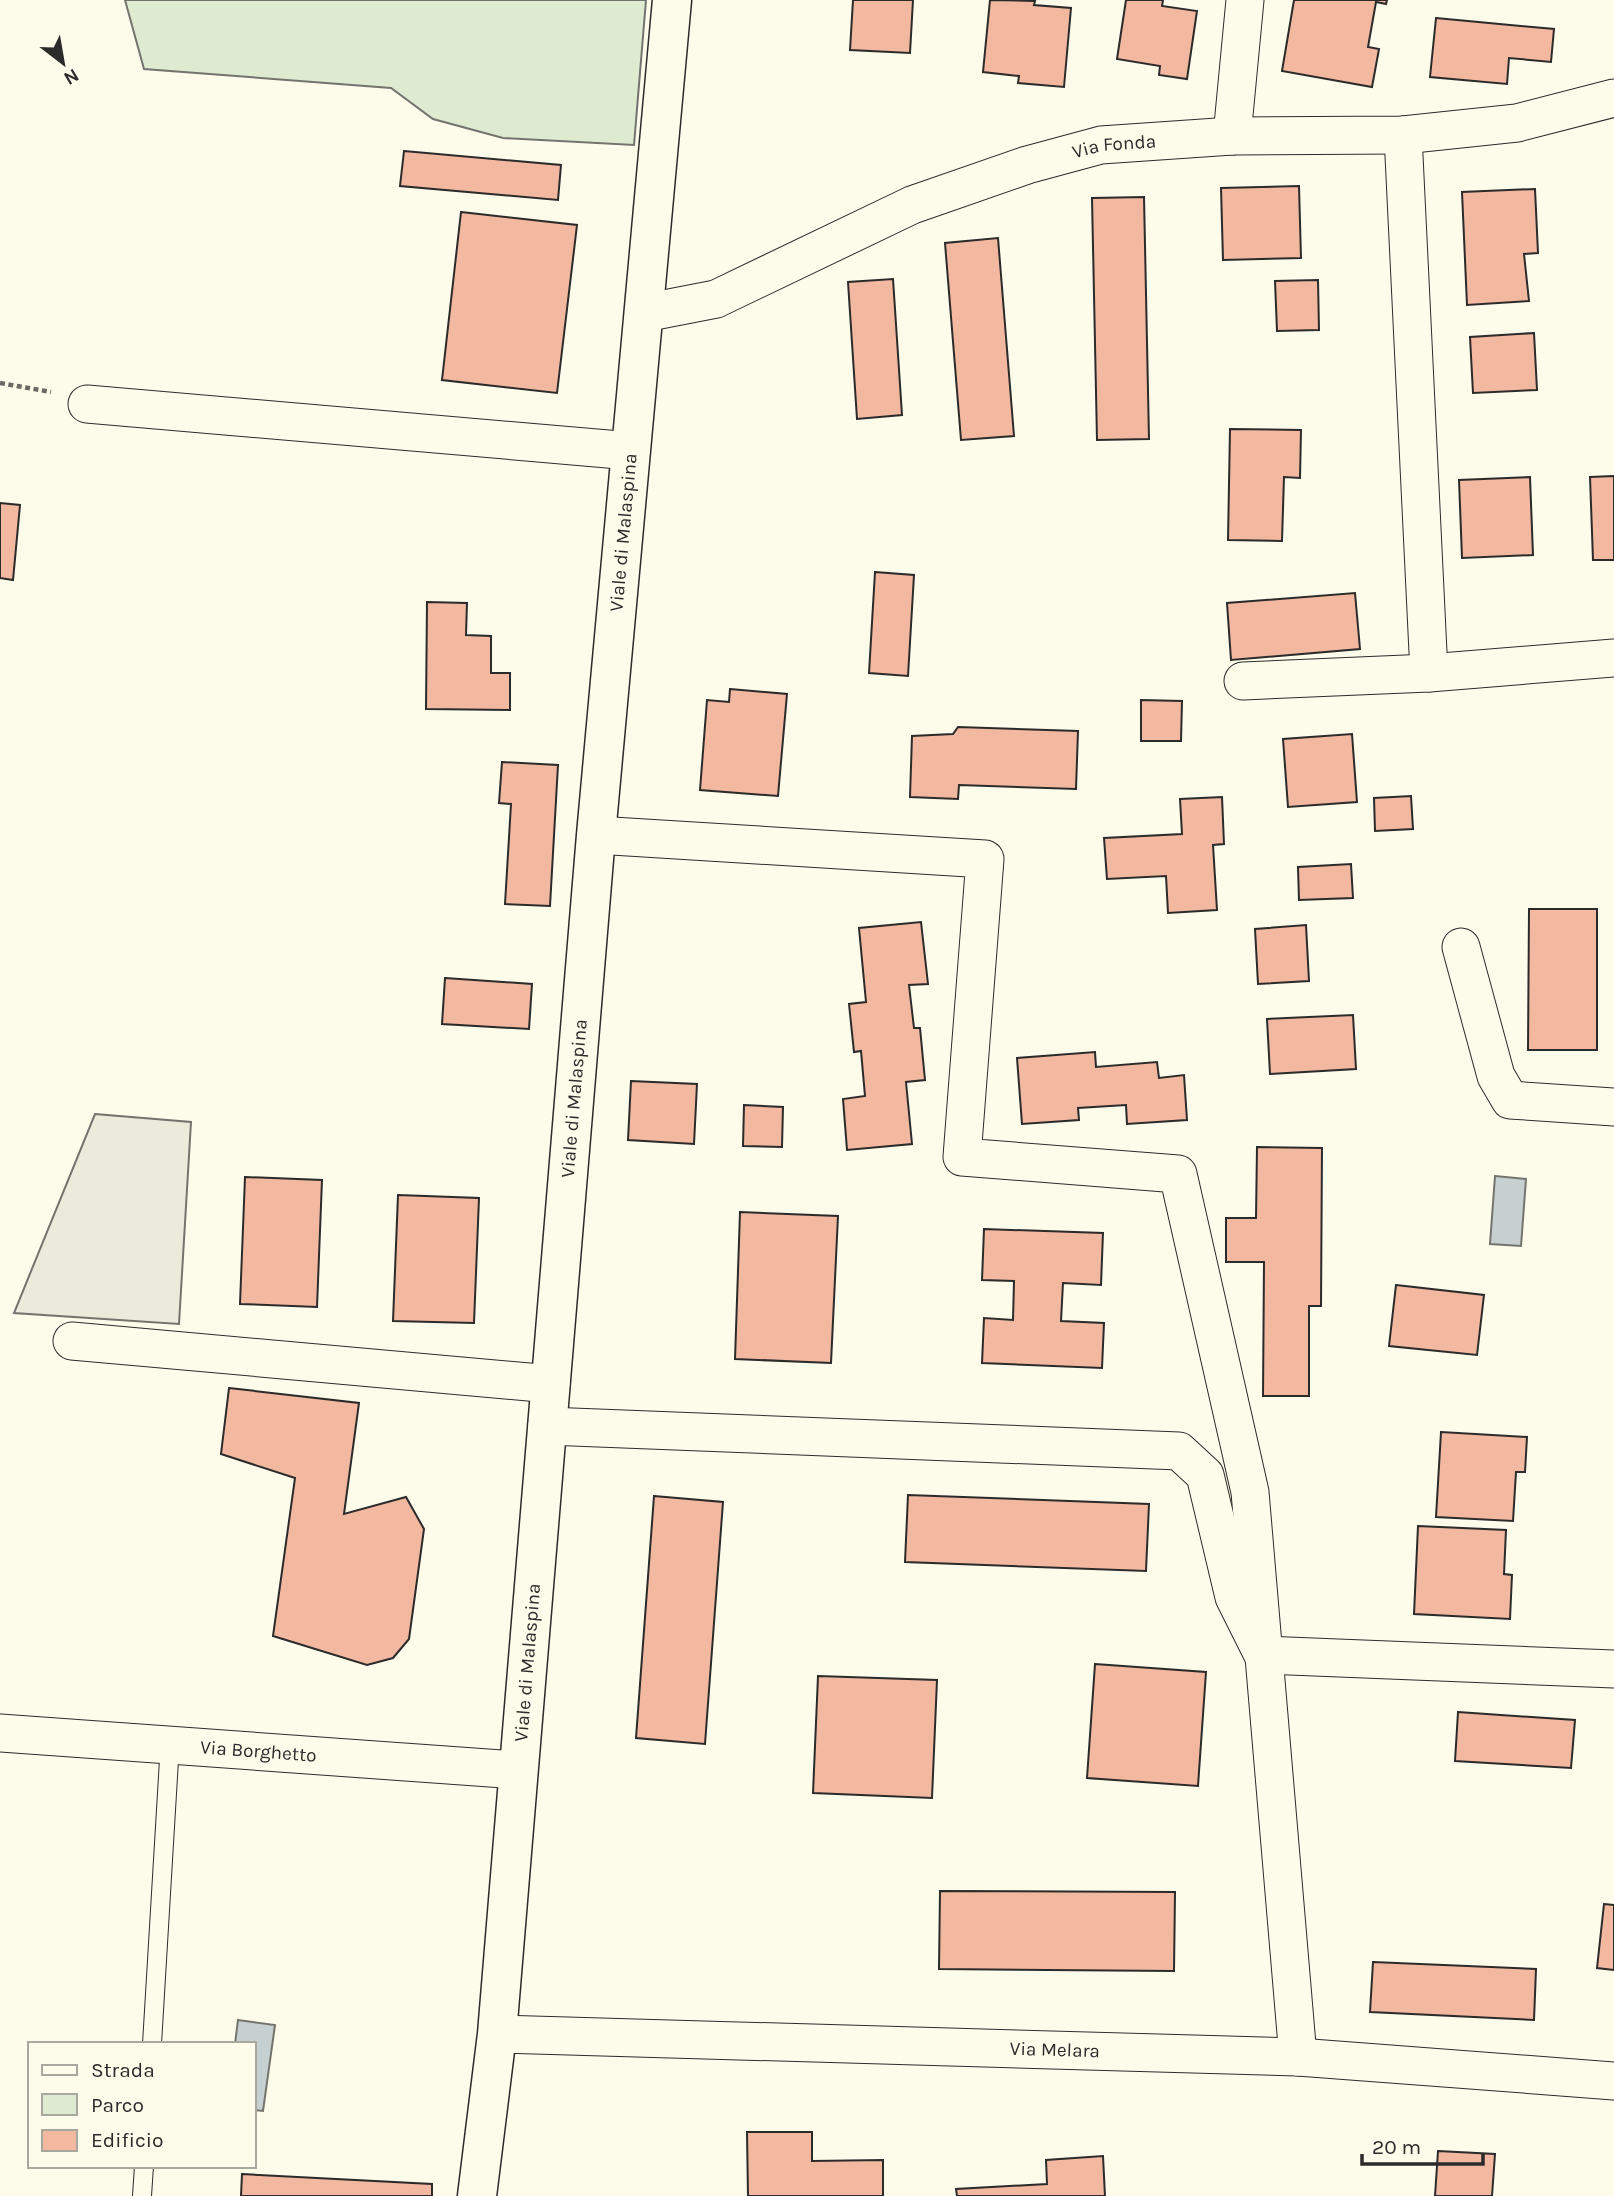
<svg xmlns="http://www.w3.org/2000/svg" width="1614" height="2196" font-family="Karla,sans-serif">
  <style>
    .green { fill: #deebd1; stroke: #74746e; stroke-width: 2 }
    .parking { fill: #eceadb; stroke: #74746e; stroke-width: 2 }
    .water { fill: #c7d0d0; stroke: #74746e; stroke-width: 2 }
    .building { fill: #f2b8a0; stroke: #2b2b2b; stroke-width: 2 }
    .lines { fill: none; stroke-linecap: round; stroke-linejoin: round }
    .service-casing { stroke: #2b2b2b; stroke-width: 20 }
    .minor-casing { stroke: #2b2b2b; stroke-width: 39 }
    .primary-casing { stroke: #2b2b2b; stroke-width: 41 }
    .path { stroke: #6a6964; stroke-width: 4.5; stroke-dasharray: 5 3.5; stroke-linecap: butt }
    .service { stroke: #fdfbea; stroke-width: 18 }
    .minor { stroke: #fdfbea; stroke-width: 37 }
    .primary { stroke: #fdfbea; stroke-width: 38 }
    .labels { text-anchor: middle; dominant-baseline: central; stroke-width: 5; stroke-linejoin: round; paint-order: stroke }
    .street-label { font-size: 19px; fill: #2b2b2b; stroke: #fdfbea }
  </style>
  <rect width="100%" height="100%" fill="#fdfbea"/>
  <path class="green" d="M125,0H646L634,145L503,138L433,119L391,88L144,69Z"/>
  <path class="parking" d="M95,1114L191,1122L179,1324L14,1313Z"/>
  <path class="water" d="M1495,1176L1526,1179L1521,1246L1490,1244Z
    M238,2020L275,2025L263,2111L254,2110V2044H235Z"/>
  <path class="building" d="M853,0H913L910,53L850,50Z
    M990,0L1035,1L1034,5L1071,8L1064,87L1018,83L1019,76L983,72Z
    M1126,0H1163L1162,6L1197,11L1187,79L1159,75L1160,66L1117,59Z
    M1294,0H1387L1386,4L1376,2L1368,47L1379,49L1372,87L1282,71Z
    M1436,18L1554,29L1551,62L1509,58L1507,84L1430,77Z
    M404,151L561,165L558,200L400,186Z
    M1299,186L1301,258L1223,260L1221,188Z
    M1535,189L1538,253L1524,254L1529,301L1467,305L1462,192Z
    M1144,197L1149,439L1097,440L1092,198Z
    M461,212L577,225L557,393L442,380Z
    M998,238L1014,436L961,440L945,243Z
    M893,279L902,415L857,419L848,282Z
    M1318,280L1319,330L1277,331L1275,281Z
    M1534,333L1537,390L1473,393L1470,337Z
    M1230,429L1301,430L1300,478L1284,477L1282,541L1228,540Z
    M1614,476V560H1593L1590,477Z
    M1530,477L1533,555L1462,558L1459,480Z
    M0,503L20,505L13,580L0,578Z
    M875,572L914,575L908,676L869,673Z
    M1355,593L1360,649L1231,660L1227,603Z
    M427,602L467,603L466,635L491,636V673H510V710L426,709Z
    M730,689L787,694L778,796L700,790L707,700L729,702Z
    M1141,700L1182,701L1181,741H1141Z
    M958,727L1078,731L1076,789L959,785L958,799L910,797L912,736L953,734Z
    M1352,734L1357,802L1288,807L1283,739Z
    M502,762L558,765L550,906L505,904L511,804L499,803Z
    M1411,796L1413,829L1375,831L1374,798Z
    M1222,797L1224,844L1213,845L1217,910L1168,913L1166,876L1107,879L1104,838L1182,834L1180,799Z
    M1351,864L1353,898L1299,900L1298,867Z
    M1529,909H1597V1050H1528Z
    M921,922L928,984L909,985L914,1028H920L925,1080L906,1082L912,1144L847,1150L843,1099L865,1096L861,1051L854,1052L849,1004L866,1002L859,928Z
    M1306,925L1309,981L1258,984L1255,929Z
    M445,978L532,984L529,1029L442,1024Z
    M1353,1015L1356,1069L1270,1074L1267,1019Z
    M1095,1052L1096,1067L1157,1062L1159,1078L1184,1075L1187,1120L1127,1124L1126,1105L1078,1108L1079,1120L1022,1124L1017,1058Z
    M631,1081L697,1084L694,1144L628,1140Z
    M744,1105L783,1107L782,1147L743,1146Z
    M1257,1147L1322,1148L1321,1306H1309V1396H1263L1264,1262H1226V1218H1256Z
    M245,1177L322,1180L317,1307L240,1304Z
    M398,1195L479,1198L474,1323L393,1321Z
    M740,1212L838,1216L831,1363L735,1359Z
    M984,1229L1103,1233L1101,1285L1063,1283L1061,1321L1104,1323L1102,1368L982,1363L984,1318L1013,1320L1014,1281L982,1280Z
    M1396,1285L1484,1295L1477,1355L1389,1346Z
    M229,1388L359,1403L344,1514L406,1497L424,1529L409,1639L393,1658L367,1665L273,1636L295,1478L221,1454Z
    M1441,1432L1527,1437L1525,1472H1516L1513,1521L1436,1517Z
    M908,1495L1149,1504L1146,1571L905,1562Z
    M654,1496L723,1502L705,1744L636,1738Z
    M1418,1526L1506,1530L1504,1574L1512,1575L1510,1619L1414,1614Z
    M1095,1664L1206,1672L1198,1786L1087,1778Z
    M818,1676L937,1680L932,1798L813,1793Z
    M1458,1712L1575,1720L1571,1768L1455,1761Z
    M940,1891L1175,1892L1174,1971L939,1969Z
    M1604,1904L1614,1905V1970L1597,1968Z
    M1373,1962L1536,1969L1534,2020L1370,2012Z
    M747,2132H812V2161L883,2160V2196H748Z
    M1438,2151L1495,2154L1492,2196H1435Z
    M1103,2156L1105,2196H957L956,2189L1047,2184L1046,2160Z
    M242,2174L432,2184V2196H241Z"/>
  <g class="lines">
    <g class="service-casing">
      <path id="service" d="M152,2044L170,1743
        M142,2196L144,2166"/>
    </g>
    <g class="minor-casing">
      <g id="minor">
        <path d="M1403,135L1429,673L1614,658"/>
        <path d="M1232,136L1245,0"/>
        <path id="s1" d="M644,313L716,299L912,205L1027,165L1101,145L1232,136L1403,135L1517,123L1614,98"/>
        <path d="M87,404L631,451"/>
        <path d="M1243,681L1429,673"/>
        <path d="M596,835L985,859L962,1157L1178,1174L1250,1492L1298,2057"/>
        <path d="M1461,947L1496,1076L1510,1100L1614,1107"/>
        <path d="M72,1341L551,1384"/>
        <path d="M547,1426L1179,1451L1205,1475L1234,1597L1263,1655L1614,1669"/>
        <path id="s2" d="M0,1733L517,1770"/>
        <path id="s3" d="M497,2034L1298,2057L1614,2081"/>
      </g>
    </g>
    <g class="primary-casing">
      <g id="primary">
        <path id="s4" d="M477,2196L497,2034L596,835L672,0"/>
      </g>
    </g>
    <path class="path" d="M0,383L51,392"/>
    <use href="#service" class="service"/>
    <use href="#minor" class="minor"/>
    <use href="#primary" class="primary"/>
  </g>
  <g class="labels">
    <g class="street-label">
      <text stroke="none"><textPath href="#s1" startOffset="502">Via Fonda</textPath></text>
      <text stroke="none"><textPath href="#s4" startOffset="1670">Viale di Malaspina</textPath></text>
      <text stroke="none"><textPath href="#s4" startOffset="1102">Viale di Malaspina</textPath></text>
      <text stroke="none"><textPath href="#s4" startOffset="536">Viale di Malaspina</textPath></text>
      <text stroke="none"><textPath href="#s2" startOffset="259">Via Borghetto</textPath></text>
      <text stroke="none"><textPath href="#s3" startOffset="558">Via Melara</textPath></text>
    </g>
  </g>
  <rect x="28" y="2042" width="228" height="126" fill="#fdfbea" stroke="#a9a89e" stroke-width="2"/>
  <rect x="42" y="2065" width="35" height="10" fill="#fdfbea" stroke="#a9a89e" stroke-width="2"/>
  <text x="91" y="2077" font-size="21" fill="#2b2b2b">Strada</text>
  <rect x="42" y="2094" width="35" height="21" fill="#deebd1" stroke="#a9a89e" stroke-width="2"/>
  <text x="91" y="2112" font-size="21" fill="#2b2b2b">Parco</text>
  <rect x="42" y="2130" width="35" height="21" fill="#f2b8a0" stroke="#a9a89e" stroke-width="2"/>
  <text x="91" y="2147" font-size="21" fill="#2b2b2b">Edificio</text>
  <g transform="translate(63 63) rotate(149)" stroke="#fdfbea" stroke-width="5" paint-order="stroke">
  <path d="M0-5L12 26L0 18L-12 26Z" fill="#2b2b2b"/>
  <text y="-10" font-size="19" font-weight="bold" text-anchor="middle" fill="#2b2b2b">N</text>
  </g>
  <path d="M1362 2154v10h121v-10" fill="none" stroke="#2b2b2b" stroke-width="3.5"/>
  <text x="1372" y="2154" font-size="21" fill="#2b2b2b" stroke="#fdfbea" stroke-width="5" paint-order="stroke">20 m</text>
</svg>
